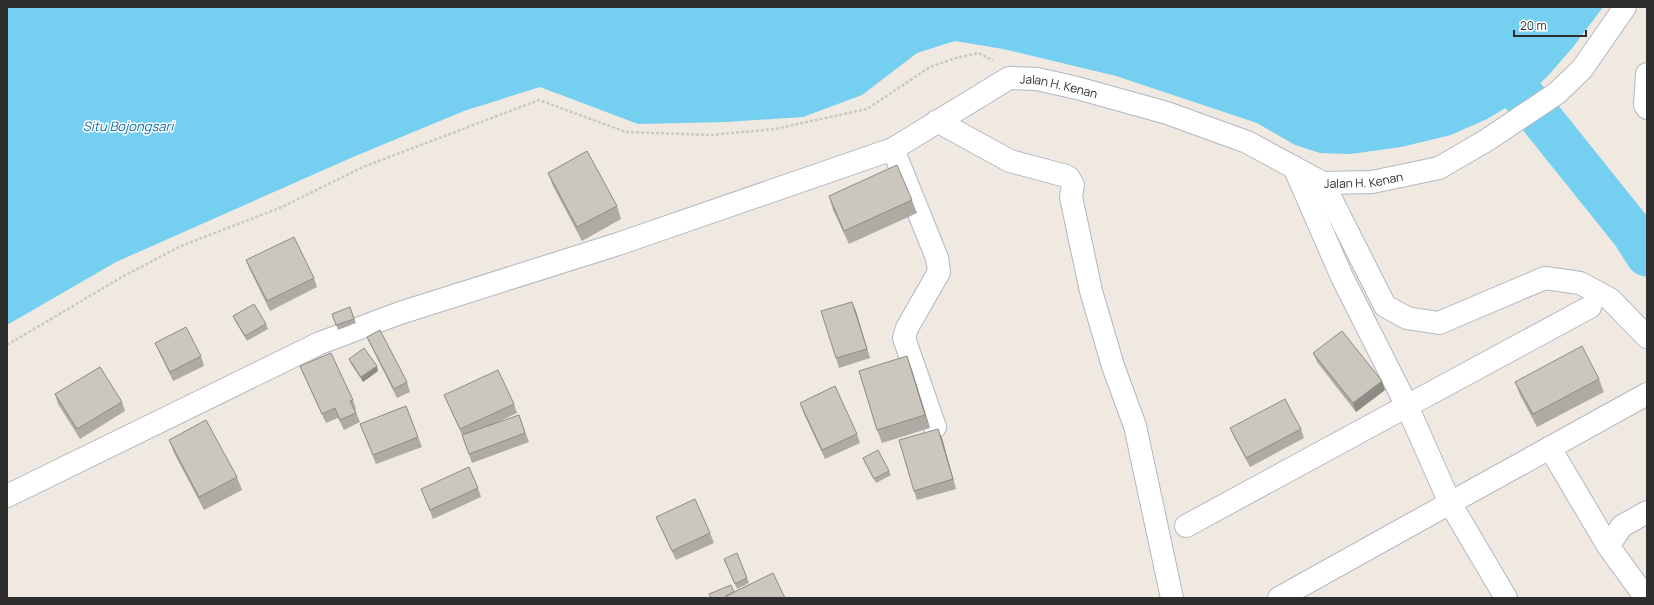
<svg xmlns="http://www.w3.org/2000/svg" width="1654" height="605" font-family="Manrope,sans-serif">
  <style>
    .water { fill: #75cff0 }
    .lines { fill: none; stroke-linecap: round; stroke-linejoin: round }
    .river { stroke: #75cff0; stroke-width: 43 }
    .minor-casing { stroke: #b4b7c1; stroke-width: 24 }
    .path { stroke: #c9c9c9; stroke-width: 2.5; stroke-dasharray: 3 2; stroke-linecap: butt }
    .minor { stroke: #fff; stroke-width: 22 }
    .wall { fill: #afaba4 }
    .shaded-wall { fill: #8e8b86 }
    .building { fill: #cbc7bf; stroke: #8e8b86 }
    .labels { text-anchor: middle; dominant-baseline: central; stroke-width: 3; stroke-linejoin: round; paint-order: stroke }
    .street-label { font-size: 12px; fill: #2e2e2e; stroke: #fff }
    .water-label { font-size: 13px; font-style: italic; fill: #0d6fa3; stroke: #fff }
  </style>
  <rect width="100%" height="100%" fill="#efe9e1"/>
  <path class="water" d="M7,7H1603L1573,47L1547,77L1524,97L1487,119L1451,135L1401,147L1351,154L1320,153L1295,145L1257,123L1116,76L1003,49L955,41L917,53L862,95L803,117L727,122L638,124L540,87L464,111L353,157L116,262L7,325Z"/>
  <g class="lines">
    <path class="river" d="M1524,97L1633,233L1647,255"/>
    <g class="minor-casing">
      <g id="minor">
        <path d="M1647,74L1645,105L1647,108"/>
        <path d="M937,121L1010,161L1066,176L1069,178L1073,185L1071,197L1091,291L1113,366L1135,426L1172,598"/>
        <path d="M893,149L937,258L939,272L907,328L904,338L935,427"/>
        <path d="M1323,183L1385,306L1407,318L1439,323L1545,278L1580,283L1610,299L1647,337"/>
        <path d="M1550,448L1608,546"/>
        <path id="s1" d="M7,496L320,343L400,313L618,244L893,149L1009,78L1037,79L1077,88L1167,113L1247,142L1323,183L1372,182L1439,168L1487,140L1557,93L1582,69L1625,7"/>
        <path d="M1186,526L1407,406L1342,277L1294,167"/>
        <path d="M1279,598L1450,503L1407,406L1590,307"/>
        <path d="M1506,598L1450,503L1647,394"/>
        <path d="M1646,598L1608,546L1622,526L1647,512"/>
      </g>
    </g>
    <path class="path" d="M7,345L122,277L181,246L282,207L363,167L539,100L626,132L710,135L775,129L867,109L930,67L956,58L978,53L993,60"/>
    <use href="#minor" class="minor"/>
  </g>
  <path class="wall" d="M548,173L617,206L621,219L582,241L553,186Z
    M829,196L912,200L917,213L849,244L833,210Z
    M246,260L314,278L317,287L270,311L250,270Z
    M852,302L870,358L839,368L836,358Z
    M350,307L356,323L338,330L332,314Z
    M233,316L266,324L268,329L247,341L235,321Z
    M367,337L407,382L410,392L397,398L371,346Z
    M155,343L201,356L204,366L173,381L159,352Z
    M1313,353L1385,390L1356,412L1317,362Z
    M349,359L378,371L363,382L351,364Z
    M300,366L353,400L356,409L355,410L360,422L344,430L338,418L326,423L304,376Z
    M912,370L930,428L882,443L877,430Z
    M1599,379L1604,392L1537,427L1520,395L1515,382Z
    M55,394L122,402L125,411L80,439L58,404Z
    M444,395L514,404L517,413L496,423L519,415L529,442L472,463L462,435L448,404Z
    M800,403L857,434L860,443L825,459L803,412Z
    M406,406L422,447L376,464L360,424Z
    M1230,428L1301,429L1304,438L1250,467L1234,437Z
    M942,438L956,489L917,500L914,491Z
    M169,440L237,477L242,490L204,510L174,453Z
    M863,458L889,471L891,475L876,483L865,463Z
    M478,488L481,497L433,519L421,489Z
    M656,517L710,533L714,543L676,560L660,526Z
    M724,559L747,578L749,583L737,589Z"/>
  <path class="shaded-wall" d="M852,302L856,311L870,358L867,349Z
    M907,356L912,370L930,428L925,415Z
    M377,366L378,371L363,382L361,377Z
    M1382,381L1385,390L1356,412L1353,403Z
    M938,429L942,438L956,489Z"/>
  <path class="building" d="M587,151L617,206L577,227L548,173Z
    M897,165L912,200L844,231L829,196Z
    M294,237L314,278L267,301L246,260Z
    M852,302L867,349L836,358L821,311Z
    M254,304L266,324L245,336L233,316Z
    M350,307L354,319L336,325L332,314Z
    M186,327L201,356L170,372L155,343Z
    M380,330L407,382L394,389L367,337Z
    M1342,331L1382,381L1353,403L1313,353Z
    M1582,346L1599,379L1533,414L1515,382Z
    M364,348L377,366L361,377L349,359Z
    M331,353L353,400L350,401L356,413L340,420L335,408L322,414L300,366Z
    M907,356L925,415L877,430L859,371Z
    M100,367L122,402L77,429L55,394Z
    M498,370L514,404L460,429L444,395Z
    M835,386L857,434L822,450L800,403Z
    M1285,399L1301,429L1246,458L1230,428Z
    M406,406L418,437L373,455L360,424Z
    M519,415L525,433L469,454L462,435Z
    M206,420L237,477L199,497L169,440Z
    M938,429L953,479L914,491L899,440Z
    M878,450L889,471L874,479L863,458Z
    M469,467L478,488L430,510L421,489Z
    M695,499L710,533L672,551L656,517Z
    M737,553L747,578L735,584L724,559Z
    M773,573L785,598H728L726,596Z
    M731,585L734,592L726,596L727,598H711L709,594Z"/>
  <g class="labels">
    <g class="street-label">
      <text stroke="none"><textPath href="#s1" startOffset="1140">Jalan H. Kenan</textPath></text>
      <text stroke="none"><textPath href="#s1" startOffset="1464">Jalan H. Kenan</textPath></text>
    </g>
    <g class="water-label">
      <text x="128" y="126">Situ Bojongsari</text>
    </g>
  </g>
  <rect width="1654" height="605" fill="none" stroke="#2e2e2e" stroke-width="16"/>
  <path d="M1514 30v6h72v-6" fill="none" stroke="#2e2e2e" stroke-width="2"/>
  <text x="1520" y="30" font-size="12" fill="#2e2e2e" stroke="#ffffff" stroke-width="3" paint-order="stroke">20 m</text>
</svg>
